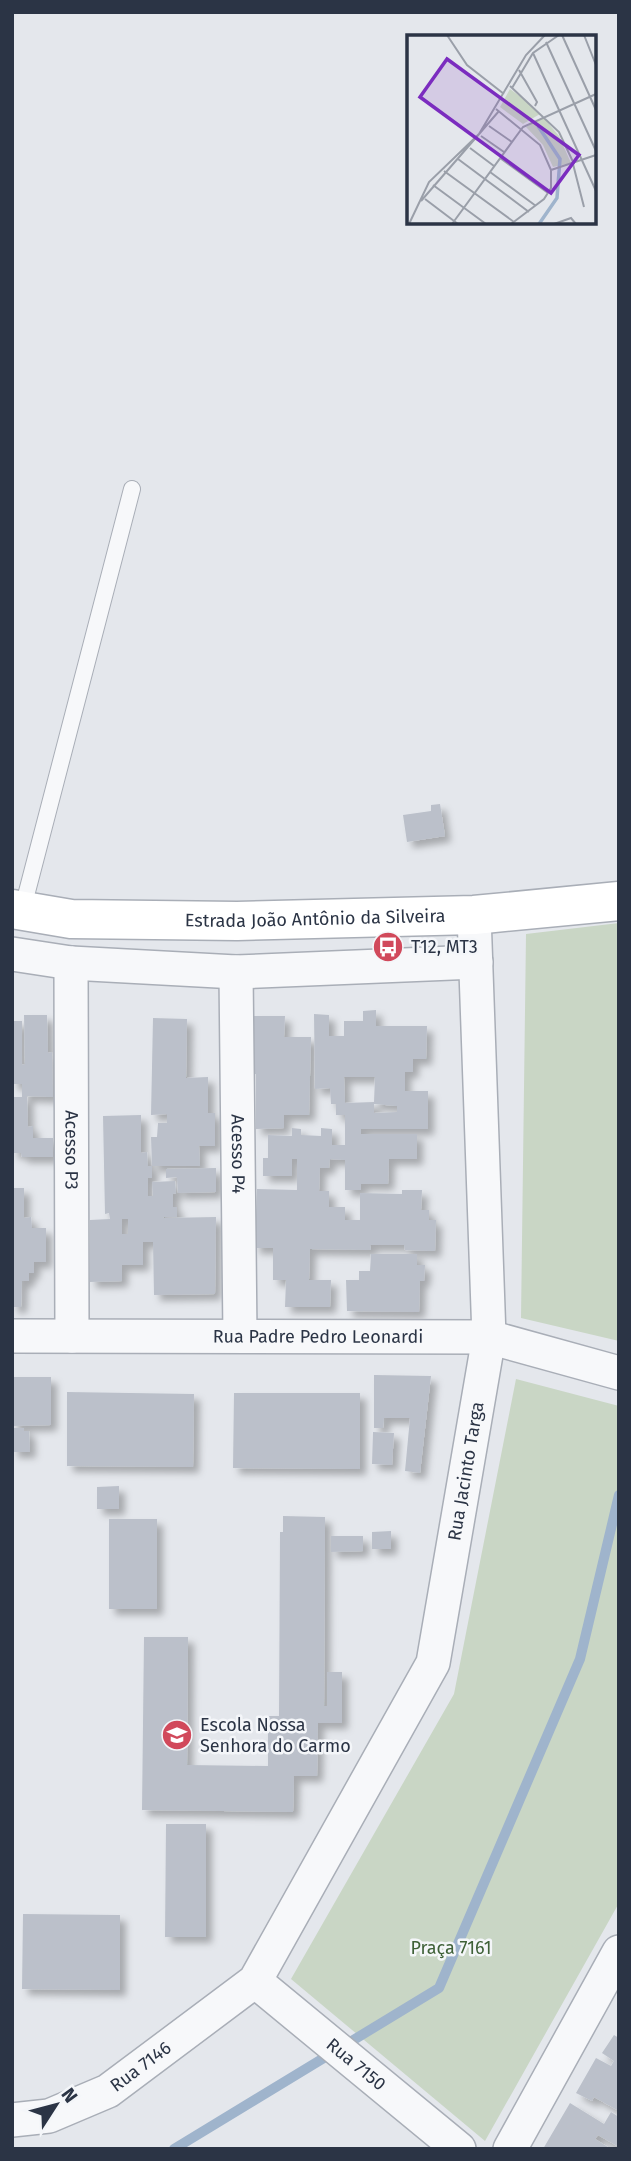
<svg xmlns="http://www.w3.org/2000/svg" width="631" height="2161" font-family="'Fira Sans',sans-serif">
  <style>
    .green { fill: #c9d6c5 }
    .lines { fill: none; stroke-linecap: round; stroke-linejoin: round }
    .stream { stroke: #9fb4cc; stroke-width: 10 }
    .building { fill: #bbc0ca; fill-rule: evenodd; filter: url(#shadow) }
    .service-casing { stroke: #a9aeb7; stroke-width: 18 }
    .minor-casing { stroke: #a9aeb7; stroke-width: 36 }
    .secondary-casing { stroke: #a9aeb7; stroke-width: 41 }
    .service { stroke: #f7f8fa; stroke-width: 16 }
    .minor { stroke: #f7f8fa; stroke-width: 33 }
    .secondary { stroke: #fff; stroke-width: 38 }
    .labels { text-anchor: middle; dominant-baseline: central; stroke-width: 5; stroke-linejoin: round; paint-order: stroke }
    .street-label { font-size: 18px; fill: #2b3445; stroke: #f4f6f9 }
    .poi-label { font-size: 18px; fill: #2b3445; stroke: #f4f6f9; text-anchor: start }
    .park-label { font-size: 18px; fill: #3f6138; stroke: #f4f6f9 }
    .inset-river { fill: none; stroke: #9fb4cc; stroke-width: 3.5 }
    .inset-road { fill: none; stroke: #9a9fa9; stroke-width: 2 }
    .view { fill: #7b2cbf; fill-opacity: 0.15; stroke: #7b2cbf; stroke-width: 3.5 }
    .inset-edge { fill: none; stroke: #2b3445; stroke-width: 3.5 }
  </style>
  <defs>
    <filter id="shadow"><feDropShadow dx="6" dy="6" stdDeviation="3.5" flood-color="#0004"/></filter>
  </defs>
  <rect width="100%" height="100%" fill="#e4e7ec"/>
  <path class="green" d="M619,923V1341L521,1318L526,934Z
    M516,1379L619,1406V1903L485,2141L291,1979L454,1694Z"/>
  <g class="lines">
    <path class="stream" d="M174,2149L439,1988L580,1659L619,1495"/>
  </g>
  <path class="building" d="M440,804L445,836L407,842L403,815L431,811V805Z
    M376,1010V1026H427L426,1059H413V1072H405V1091H428V1129H361V1134H417V1159H389L388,1184H361V1190H345V1160L330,1159L329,1168H320L319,1191H329V1207H345V1220H360V1193L402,1194V1190H422L421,1210H429V1220H436L435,1251L405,1250L404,1245H370L371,1250L310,1249L309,1280H331L330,1307H285L286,1280H273V1248H254V1219L256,1218L257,1189L297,1190V1159H292V1176H263V1158H268V1135L292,1136V1128L301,1129V1135L321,1136V1128L332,1129V1145H345V1115H336V1104H331L330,1088L315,1089L314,1014L329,1015V1036H344V1021H363V1011ZM344,1077H375L374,1102L345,1103ZM374,1104L397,1106V1112L374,1113Z
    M24,1015H47L48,1053L52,1052L53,1097L27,1096L28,1127L33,1126V1138H53V1157H22L21,1153H12V1097H22V1084H12V1021H22V1065L25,1064Z
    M254,1016H285L284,1037H311L309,1115H284V1128L256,1129V1074H254Z
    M153,1018L187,1019L186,1078L208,1077V1113H215V1146H199L200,1166H152L151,1137H157L158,1123H167V1114L151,1115Z
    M141,1115V1153L147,1152L148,1166H152V1178H148V1196H153L152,1182L175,1181L176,1193L173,1194V1207H177V1217H163L164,1218L216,1217L215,1294L154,1295L153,1242H143V1265H122V1281L90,1282V1220L110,1219L109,1213L105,1214L103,1116ZM122,1219H128V1234H122Z
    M216,1168V1192L178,1193L177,1177L166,1178V1169Z
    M12,1188H24V1218L31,1217L32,1228H46V1262H34V1273H29V1281H22L21,1307H12Z
    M371,1254H417V1265H425L424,1281H420L419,1312L347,1311L346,1280H359V1271H370Z
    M374,1375L431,1376L420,1473L405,1471L410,1418H384L383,1428H374Z
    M12,1377H51V1425L12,1426Z
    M67,1392L194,1394L193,1467L67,1466Z
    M234,1393H360V1469L233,1468Z
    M12,1428H24V1431H29L30,1452H12Z
    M373,1432L394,1433L392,1465L372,1464Z
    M119,1486V1509H97V1487Z
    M283,1516L325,1517L324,1706H327V1672H342V1723H318L317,1776H294L293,1812L142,1810L144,1637H188L187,1765L268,1766V1716H279L280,1532H283Z
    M109,1519H157V1609H109Z
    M391,1531V1549H372V1532Z
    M331,1536H363V1551L331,1552Z
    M166,1824H206V1937H165Z
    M23,1914L120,1915V1990L22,1989Z
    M614,2035L619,2038V2111L594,2097L592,2101L576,2093L596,2058L611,2066L614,2061L602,2053Z
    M570,2103L604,2124L611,2112L619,2117V2147L598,2135L595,2139L611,2149H543Z"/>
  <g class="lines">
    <g class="service-casing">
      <path id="service" d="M22,911L132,489"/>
    </g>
    <g class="minor-casing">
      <g id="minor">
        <path d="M12,954L71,963L236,972L476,962"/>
        <path id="s1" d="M71,963L72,1336"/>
        <path id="s2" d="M236,972L240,1336"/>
        <path id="s3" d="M12,1336L489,1337L619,1373"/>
        <path id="s4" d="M255,1981L459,2149"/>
        <path id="s5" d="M12,2120L49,2116L108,2091L255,1981L433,1663L489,1337L474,915"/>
        <path d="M510,2149L619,1952"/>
      </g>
    </g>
    <g class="secondary-casing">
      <g id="secondary">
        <path id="s6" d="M12,909L71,919L237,921L474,915L619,901"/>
      </g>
    </g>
    <use href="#service" class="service"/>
    <use href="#minor" class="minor"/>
    <use href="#secondary" class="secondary"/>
  </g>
  <defs>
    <g id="bus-disc" transform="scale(1.575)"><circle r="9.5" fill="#d1495b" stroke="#f4f6f9"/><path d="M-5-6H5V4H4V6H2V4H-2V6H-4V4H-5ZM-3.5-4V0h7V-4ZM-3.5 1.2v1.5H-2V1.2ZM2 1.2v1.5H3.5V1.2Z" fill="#fff"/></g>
    <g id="school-disc" transform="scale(1.575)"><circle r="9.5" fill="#d1495b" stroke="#f4f6f9"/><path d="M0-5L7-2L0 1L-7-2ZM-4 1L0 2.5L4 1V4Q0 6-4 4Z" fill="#fff"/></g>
  </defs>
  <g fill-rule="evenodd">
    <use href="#bus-disc" x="388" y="947"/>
    <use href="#school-disc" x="177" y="1735"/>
  </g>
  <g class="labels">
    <g class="street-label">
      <text stroke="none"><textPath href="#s6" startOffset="304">Estrada João Antônio da Silveira</textPath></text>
      <text stroke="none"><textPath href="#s1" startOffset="187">Acesso P3</textPath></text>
      <text stroke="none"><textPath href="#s2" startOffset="182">Acesso P4</textPath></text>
      <text stroke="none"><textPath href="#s3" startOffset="306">Rua Padre Pedro Leonardi</textPath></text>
      <text stroke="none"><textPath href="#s5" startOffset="844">Rua Jacinto Targa</textPath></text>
      <text stroke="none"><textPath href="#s4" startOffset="131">Rua 7150</textPath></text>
      <text stroke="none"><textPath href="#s5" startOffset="142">Rua 7146</textPath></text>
    </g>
    <g class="poi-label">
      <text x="411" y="947">T12, MT3</text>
      <text x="200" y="1725">Escola Nossa<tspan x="200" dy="21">Senhora do Carmo</tspan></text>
    </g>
    <g class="park-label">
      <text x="451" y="1948">Praça 7161</text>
    </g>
  </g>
  <g transform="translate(407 35)">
    <rect width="189" height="189" fill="#e4e7ec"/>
    <path d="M103,54L118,65L133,79L116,89L93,72ZM136,82L152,101L164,128L146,132L136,110L119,92Z" fill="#c9d6c5"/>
    <path class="inset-river" d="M131,91L153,124L150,163L132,189"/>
    <path class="inset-road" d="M40,0L60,30L97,59M155,0L189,75M177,0L189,30M139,7L189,116M126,18L189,156M112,35L130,67L128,71M103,51L152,97L167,129M105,53L126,18L152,0M89,74L133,110L144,135V153L137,164L104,189M82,91L105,107M74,101L97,117M63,113L87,131M93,123L141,158M51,124L122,177M166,129L177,172M144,135L189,120M37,136L107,187M83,137L129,171M26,150L79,189M18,164L51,189M14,166L92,76M2,189L22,147L72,99L119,20L138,0M45,189L116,92L189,59M147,189L164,183L169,189"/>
    <path class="view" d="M40,24L172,120L144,158L13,62Z"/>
    <rect width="189" height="189" class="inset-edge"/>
  </g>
  <rect width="631" height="2161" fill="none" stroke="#2b3445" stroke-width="28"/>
  <g transform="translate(56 2105) rotate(54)" stroke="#f4f6f9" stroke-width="5" paint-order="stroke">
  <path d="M0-5L12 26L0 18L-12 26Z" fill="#2b3445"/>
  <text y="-10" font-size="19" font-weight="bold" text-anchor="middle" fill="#2b3445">N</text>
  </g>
</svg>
